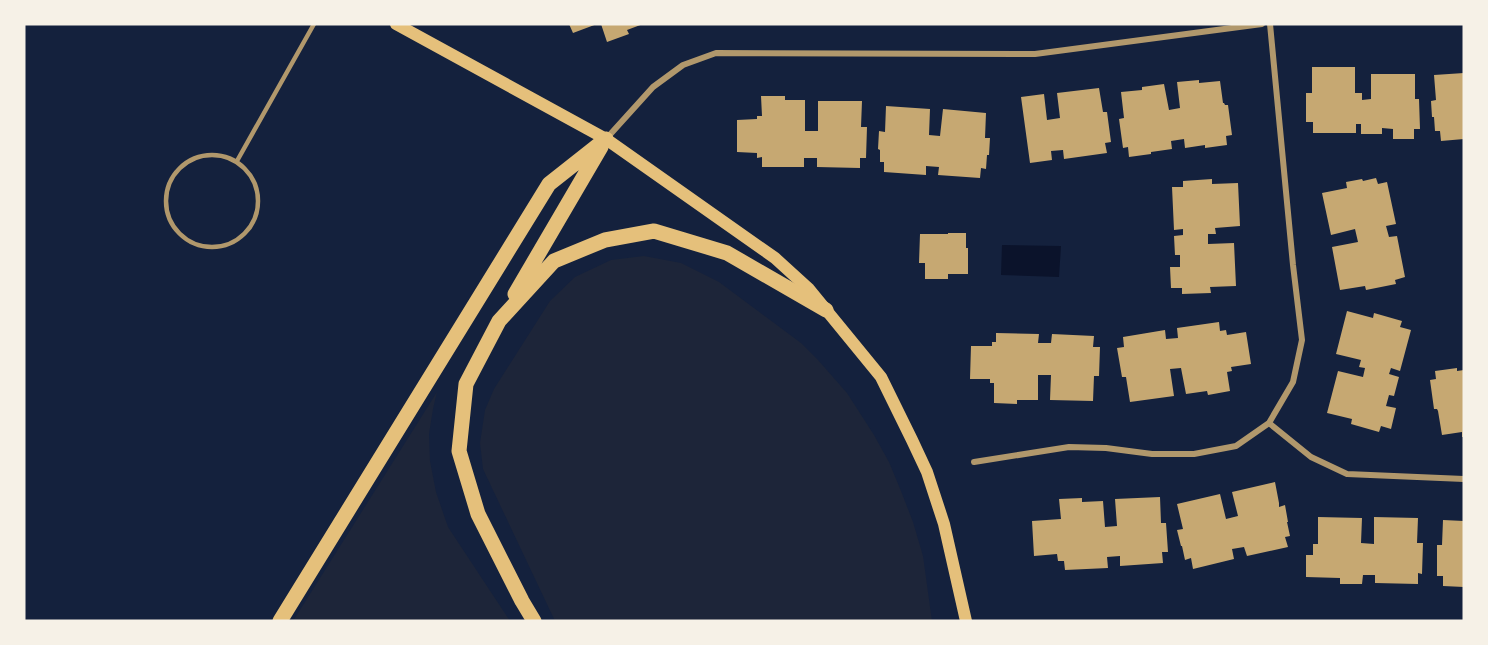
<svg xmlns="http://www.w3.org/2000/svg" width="1488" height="645" font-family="Literata,serif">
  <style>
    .green { fill: #1d2539 }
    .water { fill: #0b132b }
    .building { fill: #c6a872 }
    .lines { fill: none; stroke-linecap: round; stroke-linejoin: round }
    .service { stroke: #b1986c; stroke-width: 4.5 }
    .minor { stroke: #b1986c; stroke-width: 6 }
    .secondary { stroke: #e5c07b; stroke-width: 12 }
    .primary { stroke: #e5c07b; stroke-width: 15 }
  </style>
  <rect width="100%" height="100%" fill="#14213d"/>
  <path class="green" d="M644,256L681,263L719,282L801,343L818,360L847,393L874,435L889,462L901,491L913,522L923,556L932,621H555L483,469L480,443L485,410L494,389L550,301L575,277L611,260Z
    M437,392L433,409L429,434L430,461L436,492L448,527L510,621H293Z"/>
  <path class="water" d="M1002,245L1061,246L1059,277L1001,275Z"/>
  <path class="building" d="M569,24H597L573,33Z
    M601,24H643L627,30L629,34L607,42Z
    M1312,67H1355V93H1362V100L1371,99V74H1415V99H1419L1420,129H1414V139H1393V129L1382,128V134H1361V124H1356V133H1313V122H1306V93H1312Z
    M1464,73V139L1441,141L1440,131H1435L1434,117H1432L1431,101L1436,100L1434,75Z
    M1199,80V83L1220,81L1223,103H1224L1225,105H1228L1232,135L1226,136L1227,145L1205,148V145L1185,148L1184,139L1171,141L1172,149L1151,152V154L1129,157L1128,147L1123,148L1119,119L1124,118L1121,92L1142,90V87L1164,84L1169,110L1180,108L1177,82Z
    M1099,88L1103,112H1107L1111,142L1105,143L1107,153L1064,159L1063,150L1051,151L1052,160L1030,163L1021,97L1044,94L1047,120L1060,118L1057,93Z
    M761,96H785V100H805V131H818V101H862L861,127H867L866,158H860V168L817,167V158H804V167H762V157L757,158V153L737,152V120L757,119V116H762Z
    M886,106L930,109L929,135L940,136L943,109L986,113L985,138H990L989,155H987L986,169L981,168L980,178L938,175L939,167L926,166V175L884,172V162H880V150L878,149L879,131L885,132Z
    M1376,178L1378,184L1387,182L1396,224L1386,226L1389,237L1397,236L1405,277L1395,280L1396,284L1366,290L1365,286L1340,290L1332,247L1358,242L1355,229L1331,235L1322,193L1347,188L1346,182L1362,179L1363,181Z
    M1212,179V184L1238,183L1240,226L1215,228L1216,234H1208V244L1234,243L1236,286L1210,287L1211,293L1182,294V288H1171L1170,267H1180V255H1175L1174,236L1183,235V229L1174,230L1172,187H1183V181Z
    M948,233H966V248H968V274H948V279H925V263H919L920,234H948Z
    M1347,311L1373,318L1374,313L1402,321L1400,327L1411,330L1400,371L1391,368L1389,374L1399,377L1394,396L1389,395L1386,406L1396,408L1391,429L1381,426L1379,432L1351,424L1352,419L1327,413L1338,371L1363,377L1365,368L1359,367L1361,360L1336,354Z
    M1219,322L1220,331L1226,330L1227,335L1246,332L1251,364L1231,367L1232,371L1227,372L1230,391L1208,395L1207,391L1186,394L1181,368L1170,369L1174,396L1130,402L1126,377H1122L1117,348L1124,347L1123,337L1165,330L1166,339L1178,338L1177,328Z
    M996,333L1039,334L1038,343H1051L1052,334L1094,336L1093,347H1100L1099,376H1094L1093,401L1050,400L1051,375H1038V400H1017V404L994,403V383H990V379H970L971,346H992V342H996Z
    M1457,368V371L1464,370V437H1462V432L1442,435L1438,411L1437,409H1434L1430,380L1436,379L1435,371Z
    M1275,482L1279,503V507L1285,505L1288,522H1287L1290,536L1285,537L1288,547L1247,556L1244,547L1232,549L1234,559L1193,569L1191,558L1185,560L1182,546H1181L1177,530L1183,529L1177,504L1220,494L1226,519L1238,516L1232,492Z
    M1160,497L1161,523H1166L1168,552H1162L1163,563L1120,566V556L1107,557L1108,568L1065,570L1064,561H1058L1057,554L1034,556L1032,521L1061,519L1059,499L1082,498V502L1103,501L1105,527L1117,526L1115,499Z
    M1318,517L1362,518L1361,543L1374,544V517L1418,518L1417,543H1423L1422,574L1418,573V584L1375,583V575H1363L1362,584H1340V578L1306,577V555H1313V544H1318Z
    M1443,520L1464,521V587L1443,586V576H1437V545H1442Z"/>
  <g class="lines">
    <path class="service" d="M166 201a46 46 0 1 1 92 0a46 46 0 1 1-92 0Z
      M237,161L314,24"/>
    <path class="minor" d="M606,139L653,87L683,65L716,53L1035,54L1262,24
      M1269,423L1311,457L1347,474L1464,479
      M974,462L1069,447L1106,448L1152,454H1194L1236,446L1269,423L1293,382L1302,340L1293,265L1270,24"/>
    <path class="secondary" d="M396,24L606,139L775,258L809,289L881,377L912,440L927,472L944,524L966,621"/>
    <path class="primary" d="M515,294L601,147
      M280,621L549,184L606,139
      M534,621L522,601L478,514L459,451L466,384L499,321L554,261L605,240L654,231L727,253L826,310"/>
  </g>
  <rect width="1488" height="645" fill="none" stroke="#f6f1e7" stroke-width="51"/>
</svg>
